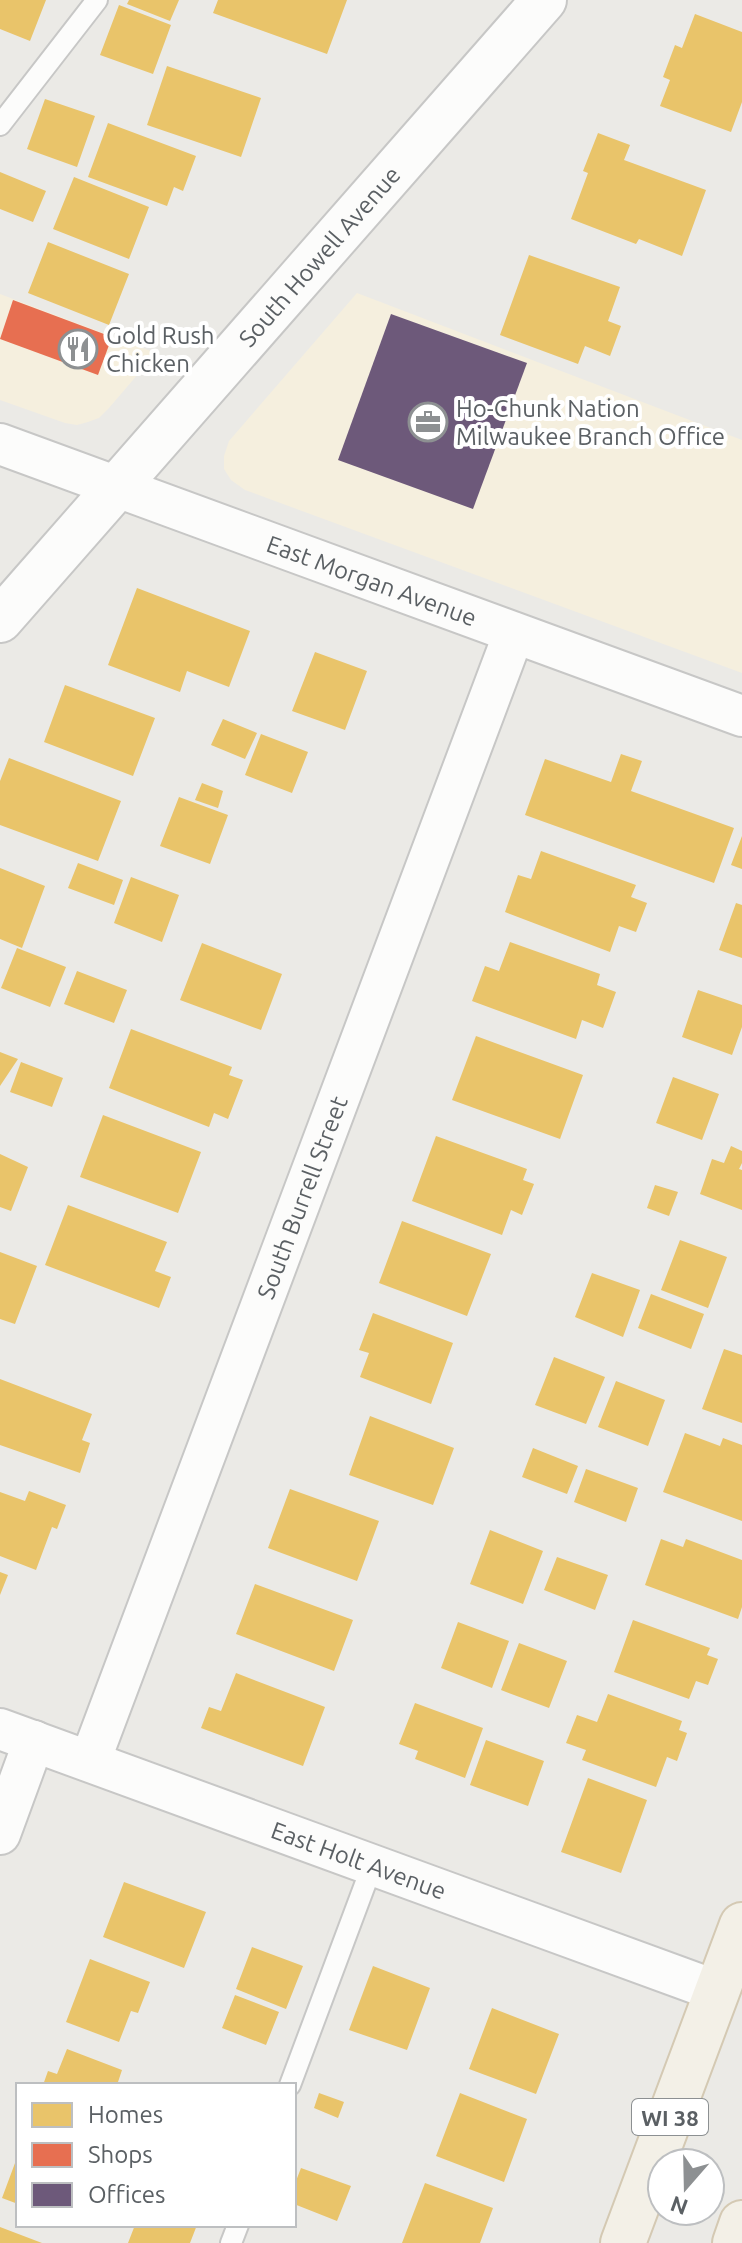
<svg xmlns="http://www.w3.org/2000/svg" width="742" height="2243" font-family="Ubuntu,sans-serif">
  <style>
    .commercial { fill: #f5efde }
    .homes { fill: #e9c46a }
    .shops { fill: #e76f51 }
    .offices { fill: #6d597a }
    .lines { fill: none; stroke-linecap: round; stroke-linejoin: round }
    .service-casing { stroke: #c7c7c6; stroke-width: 24 }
    .minor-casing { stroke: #c7c7c6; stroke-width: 44 }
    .tertiary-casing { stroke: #c7c7c6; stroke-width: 48 }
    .primary-casing { stroke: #d4c9b3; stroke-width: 48 }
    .service { stroke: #fcfcfb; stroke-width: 20 }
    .minor { stroke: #fcfcfb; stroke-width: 40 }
    .tertiary { stroke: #fcfcfb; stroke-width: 44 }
    .primary { stroke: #f3f0e7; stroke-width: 44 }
    .labels { text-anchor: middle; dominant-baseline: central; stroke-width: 8; stroke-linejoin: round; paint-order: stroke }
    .shield { fill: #fff; stroke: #8c9092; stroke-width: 2 }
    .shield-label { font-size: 22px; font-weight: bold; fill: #5b6064 }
    .street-label { font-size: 24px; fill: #5b6064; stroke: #fff }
    .poi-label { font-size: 24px; fill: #5b6064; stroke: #fff; text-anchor: start }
  </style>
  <rect width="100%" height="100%" fill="#ebeae6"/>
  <path class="commercial" d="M357,293L742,440V673L245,490L231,480L224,469V456L229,441Z
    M0,294L156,353L109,408L99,418L88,422L77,425L65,423L0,400Z"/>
  <path class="homes" d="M0,0H46L30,41L0,29Z
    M129,0H179L170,21L127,4Z
    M218,0H347L327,54L213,13Z
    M119,5L171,25L153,74L100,55Z
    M695,14L742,32V102L731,132L660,106L670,80L663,77L675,45L682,48Z
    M167,66L261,98L241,157L147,125Z
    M45,99L95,116L77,167L27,149Z
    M108,123L196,156L183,191L174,187L167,206L88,177Z
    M598,133L630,145L624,160L706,190L682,256L639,239L636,244L571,219L588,173L583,171Z
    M0,172L46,191L33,222L0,209Z
    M74,177L149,207L129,259L53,229Z
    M48,242L129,274L109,325L28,293Z
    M529,255L620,287L608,321L621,326L610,356L585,346L578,364L500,335Z
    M137,588L250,631L229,687L187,671L180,692L108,665Z
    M315,652L367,671L345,730L292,711Z
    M65,685L155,718L133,776L44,742Z
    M223,719L257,733L245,759L211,745Z
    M261,734L308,752L292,793L245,775Z
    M621,754L642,761L631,791L734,828L714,883L525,815L545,759L611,782Z
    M9,758L121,801L98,861L0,825V781Z
    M202,783L223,791L218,808L195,800Z
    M179,797L228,815L210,864L160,846Z
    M742,836V869L731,865Z
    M541,851L636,885L631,897L647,903L636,932L619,926L610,952L505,912L518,875L531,879Z
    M78,863L123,880L114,905L68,888Z
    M0,868L45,886L22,948L0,939Z
    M131,877L179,895L162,942L114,923Z
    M736,903L742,905V958L719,950Z
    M510,942L600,974L597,985L616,992L603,1028L582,1020L576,1039L472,1001L485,966L499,971Z
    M202,943L282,974L261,1030L180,1000Z
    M17,948L66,967L50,1007L1,988Z
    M77,971L127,990L114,1023L64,1004Z
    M698,990L742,1005V1027L732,1055L682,1037Z
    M131,1029L232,1067L229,1075L243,1080L228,1119L214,1113L209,1127L109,1088Z
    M476,1036L583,1075L560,1139L452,1100Z
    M0,1052L18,1059L0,1086Z
    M21,1062L63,1078L52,1107L10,1092Z
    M673,1077L719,1094L702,1140L656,1123Z
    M103,1115L201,1152L178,1213L80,1177Z
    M436,1136L527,1169L523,1180L534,1184L522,1215L511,1210L502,1235L412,1201Z
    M731,1146L742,1151V1163L739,1169L742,1170V1210L700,1194L712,1159L724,1163Z
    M0,1154L28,1167L11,1211L0,1207Z
    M655,1185L678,1192L669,1216L647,1208Z
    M68,1205L167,1242L155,1271L171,1277L159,1308L45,1265Z
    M402,1221L491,1254L467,1316L379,1283Z
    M680,1240L727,1257L708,1308L661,1290Z
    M0,1252L37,1266L15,1324L0,1319Z
    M592,1273L640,1290L623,1337L575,1317Z
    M651,1294L704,1314L691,1349L638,1328Z
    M373,1313L453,1343L431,1404L360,1377L369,1353L359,1350Z
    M724,1349L742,1355V1423L702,1409Z
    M554,1357L605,1377L586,1424L535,1405Z
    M0,1379L92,1414L82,1440L90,1443L80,1473L0,1445Z
    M616,1381L665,1400L648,1446L598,1427Z
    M370,1416L454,1448L433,1505L349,1475Z
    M685,1433L720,1446L723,1438L742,1445V1521L663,1492Z
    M533,1448L578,1466L567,1494L522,1477Z
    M586,1469L638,1488L626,1522L574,1502Z
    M290,1489L379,1521L357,1581L268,1548Z
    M29,1491L66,1505L57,1529L52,1527L36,1570L0,1556V1492L25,1501Z
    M490,1530L543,1551L523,1604L470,1584Z
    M661,1539L683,1547L686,1539L742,1560V1607L738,1619L645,1585Z
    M557,1557L608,1575L595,1610L544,1590Z
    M0,1572L8,1575L0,1595Z
    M255,1584L353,1620L334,1671L236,1634Z
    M633,1620L710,1648L707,1655L718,1659L708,1685L696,1681L689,1699L614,1672Z
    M458,1622L509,1641L492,1688L441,1668Z
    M519,1643L567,1661L549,1708L501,1690Z
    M236,1673L325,1707L303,1766L201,1728L209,1707L221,1711Z
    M608,1694L682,1721L679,1730L687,1733L677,1761L667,1757L656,1787L582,1760L586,1750L566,1743L577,1715L597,1722Z
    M415,1703L483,1728L465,1778L415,1759L418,1751L399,1744Z
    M486,1740L544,1761L528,1806L470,1785Z
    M588,1778L647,1800L621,1873L561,1852Z
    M124,1882L206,1912L184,1968L103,1937Z
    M252,1947L303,1966L286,2009L236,1989Z
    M90,1959L150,1982L138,2013L131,2011L119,2042L66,2022Z
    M373,1966L430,1988L407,2050L349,2030Z
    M235,1995L279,2012L266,2045L222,2028Z
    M492,2008L559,2034L536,2094L469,2069Z
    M67,2049L122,2070L117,2085H43L48,2071L57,2074Z
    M319,2093L344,2102L338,2118L314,2108Z
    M460,2093L527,2119L504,2182L436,2156Z
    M18,2155V2204L2,2198Z
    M301,2168L351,2186L337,2221L294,2204V2186Z
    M425,2183L493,2208L480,2243H402Z
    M135,2225H197L190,2243H128Z
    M0,2227L42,2243H0Z"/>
  <path class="shops" d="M13,300L112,337L98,375L0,339Z"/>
  <path class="offices" d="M391,314L527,363L473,509L338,460Z"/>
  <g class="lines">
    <g class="service-casing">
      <path id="service" d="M0,125L97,0
        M290,2085L372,1866
        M231,2243L238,2225"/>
    </g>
    <g class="minor-casing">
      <g id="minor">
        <path id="s1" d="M0,444L742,716"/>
        <path id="s2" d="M0,1729L717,1991"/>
        <path id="s3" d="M90,1761L514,633"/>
        <path d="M0,1834L34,1741"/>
      </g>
    </g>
    <g class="tertiary-casing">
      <g id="tertiary">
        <path id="s4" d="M0,620L544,0"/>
      </g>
    </g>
    <g class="primary-casing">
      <path id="primary" d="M623,2243L742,1925
        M735,2243L742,2223"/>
    </g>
    <use href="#service" class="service"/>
    <use href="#minor" class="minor"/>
    <use href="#tertiary" class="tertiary"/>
    <use href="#primary" class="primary"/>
  </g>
  <defs>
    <g id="restaurant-ring" transform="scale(2)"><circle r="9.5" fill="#fff" stroke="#8d9092" stroke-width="1.5"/><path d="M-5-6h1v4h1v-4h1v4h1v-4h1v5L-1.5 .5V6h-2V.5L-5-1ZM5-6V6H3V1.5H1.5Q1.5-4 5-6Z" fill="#8d9092"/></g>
    <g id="office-ring" transform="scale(2)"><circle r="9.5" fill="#fff" stroke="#8d9092" stroke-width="1.5"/><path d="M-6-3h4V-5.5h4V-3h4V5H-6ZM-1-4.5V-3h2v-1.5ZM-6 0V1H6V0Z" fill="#8d9092"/></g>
  </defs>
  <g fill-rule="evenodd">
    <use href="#restaurant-ring" x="78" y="349"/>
    <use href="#office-ring" x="428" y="422"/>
  </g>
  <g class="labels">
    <rect class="shield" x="632" y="2099" width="76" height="36" rx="6"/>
    <g class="shield-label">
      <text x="670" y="2117">WI 38</text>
    </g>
    <g class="street-label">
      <text stroke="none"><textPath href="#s4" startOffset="484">South Howell Avenue</textPath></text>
      <text stroke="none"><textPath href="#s1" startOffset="396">East Morgan Avenue</textPath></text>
      <text stroke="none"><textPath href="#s3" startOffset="602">South Burrell Street</textPath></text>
      <text stroke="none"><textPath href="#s2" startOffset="382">East Holt Avenue</textPath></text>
    </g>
    <g class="poi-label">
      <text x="106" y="335">Gold Rush<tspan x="106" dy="28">Chicken</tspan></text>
      <text x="456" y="408">Ho-Chunk Nation<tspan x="456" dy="28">Milwaukee Branch Office</tspan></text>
    </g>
  </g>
  <rect x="16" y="2083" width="280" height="144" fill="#ffffff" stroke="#bdbfc1" stroke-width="2"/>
  <rect x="32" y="2103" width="40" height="24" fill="#e9c46a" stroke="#bdbfc1" stroke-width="2"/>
  <text x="88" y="2123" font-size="24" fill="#5b6064">Homes</text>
  <rect x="32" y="2143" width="40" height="24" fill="#e76f51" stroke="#bdbfc1" stroke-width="2"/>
  <text x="88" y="2163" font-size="24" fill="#5b6064">Shops</text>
  <rect x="32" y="2183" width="40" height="24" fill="#6d597a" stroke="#bdbfc1" stroke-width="2"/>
  <text x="88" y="2203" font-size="24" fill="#5b6064">Offices</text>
  <g transform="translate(686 2187) rotate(200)"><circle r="38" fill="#ffffff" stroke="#bdbfc1" stroke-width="2"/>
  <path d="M0-6L14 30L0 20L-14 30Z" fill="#8d9092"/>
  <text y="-12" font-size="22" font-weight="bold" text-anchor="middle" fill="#5b6064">N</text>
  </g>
</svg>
